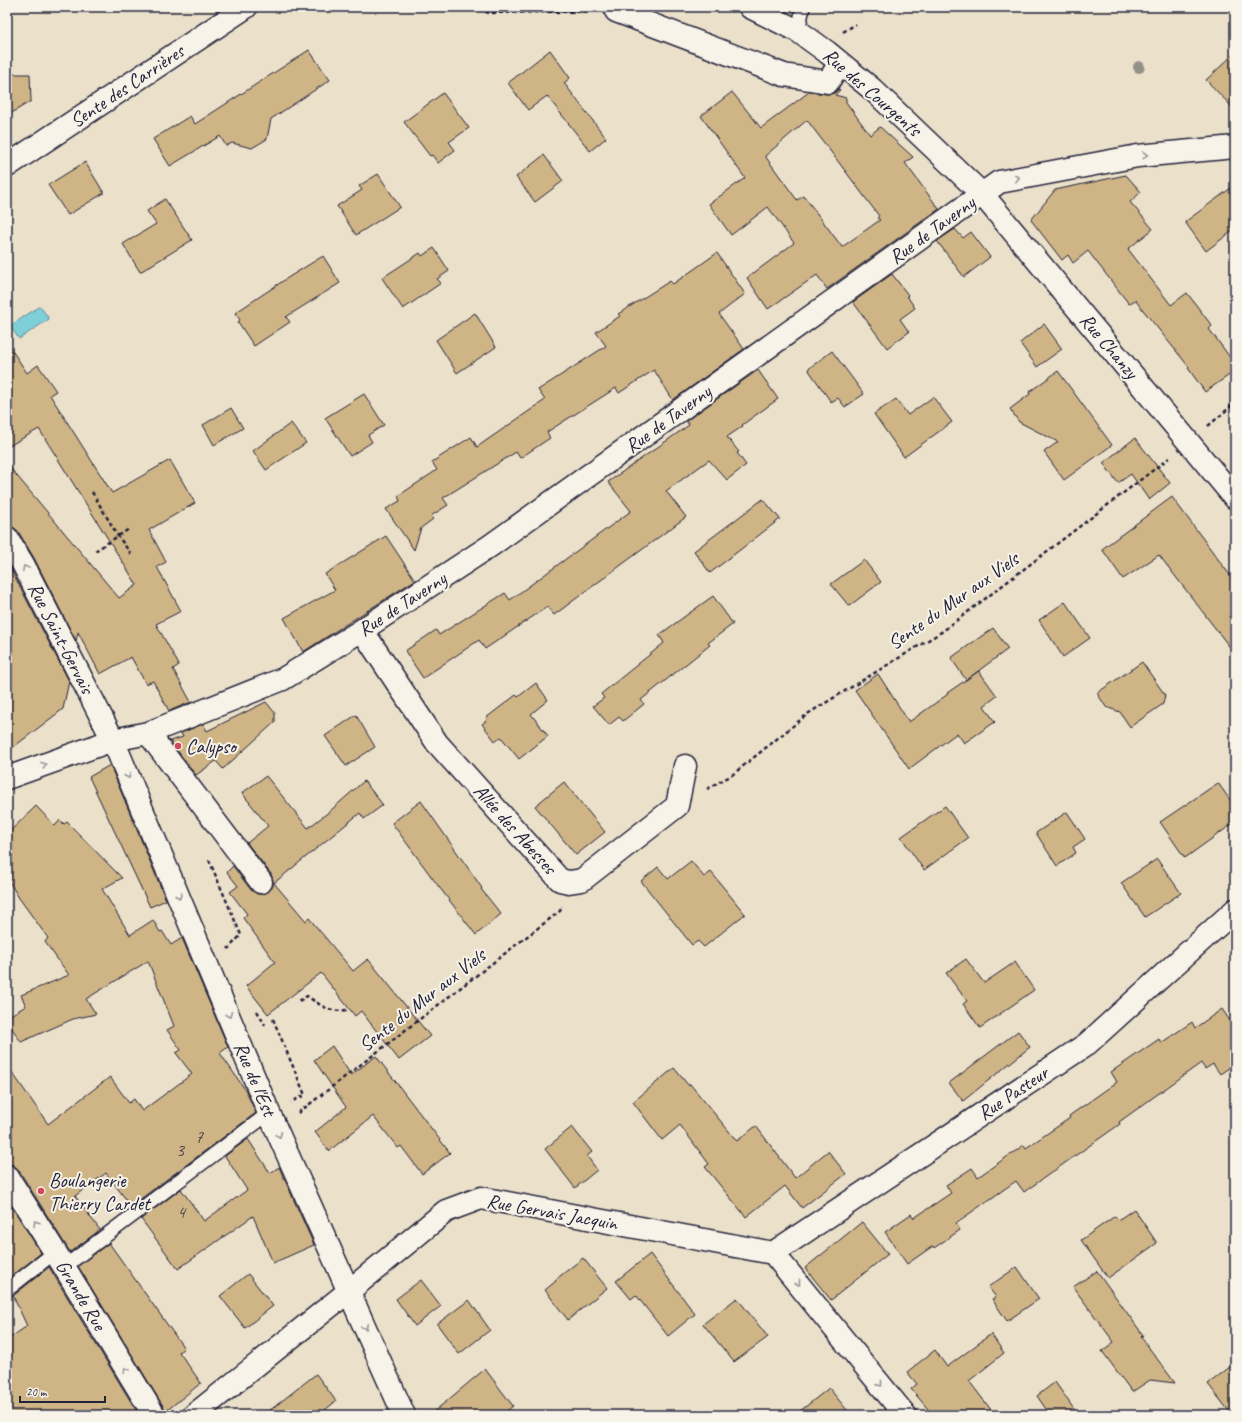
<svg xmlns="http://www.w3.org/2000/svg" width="1242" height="1422" font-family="Caveat,sans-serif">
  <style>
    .water { fill: #7fcfd9; stroke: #5a8a9a }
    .building { fill: #cfb485; stroke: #22223b; fill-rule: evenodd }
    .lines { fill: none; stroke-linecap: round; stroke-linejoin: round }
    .lane-casing { stroke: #22223b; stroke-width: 16 }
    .street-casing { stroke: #22223b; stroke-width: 25 }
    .secondary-casing { stroke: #22223b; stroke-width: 25 }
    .path { stroke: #22223b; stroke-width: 2.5; stroke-dasharray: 4 3; stroke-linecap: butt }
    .lane { stroke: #f7f3e8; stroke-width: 13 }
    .street { stroke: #f7f3e8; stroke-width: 22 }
    .secondary { stroke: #f7f3e8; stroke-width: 22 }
    .tree { fill: #929187 }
    .oneway { stroke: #97959a }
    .poi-dot { fill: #d1495b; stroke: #f7f3e8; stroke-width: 1.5 }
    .labels { text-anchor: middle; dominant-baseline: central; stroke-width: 4; stroke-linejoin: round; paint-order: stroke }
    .number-label { font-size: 18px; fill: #4d464e }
    .street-label { font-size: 20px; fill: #22223b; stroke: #f7f3e8 }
    .poi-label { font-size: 20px; fill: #22223b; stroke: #f7f3e8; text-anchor: start }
  </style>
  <rect width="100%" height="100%" fill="#ebe0ca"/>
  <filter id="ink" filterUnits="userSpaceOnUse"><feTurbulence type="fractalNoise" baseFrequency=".025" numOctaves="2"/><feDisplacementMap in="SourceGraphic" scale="8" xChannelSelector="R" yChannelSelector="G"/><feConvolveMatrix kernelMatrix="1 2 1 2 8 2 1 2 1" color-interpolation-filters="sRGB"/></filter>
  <g filter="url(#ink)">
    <path class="water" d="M40,306L49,319L19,339L10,326Z"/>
    <path class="building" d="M309,50L330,80L271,119L267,139L252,148L232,143L226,146L220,136L170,166L153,139L190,116L195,124Z
      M550,50L570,78L564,83L606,138L590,151L547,96L528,110L508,83Z
      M1235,53V110L1206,80Z
      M7,74H30L31,101L7,116Z
      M839,89L840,90L835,95L846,98V102L870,135L880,127L913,157L905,163L939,209L827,289L817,275L768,309L747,278L794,243L768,207L731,235L709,204L745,178L701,116L732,92L761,128L809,92L826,94L834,93ZM807,120L879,216L877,218L880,220L842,247L804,196L797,200L765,156Z
      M443,93L469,128L449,142L455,150L438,163L432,155L430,156L404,122Z
      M544,155L563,181L535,202L516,177Z
      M85,162L104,193L68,215L48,185Z
      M378,174L400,207L356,235L337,206L362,190L359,186Z
      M1126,175L1141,192L1130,202L1153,229L1128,249L1171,305L1187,293L1212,326L1209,329L1235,364V371L1205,392L1188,368L1189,367L1135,300L1129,304L1088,251L1073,263L1068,255L1062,260L1031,220L1055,190Z
      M1235,185V229L1206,251L1185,222Z
      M165,199L192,240L140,272L123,244L156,224L147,211Z
      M955,229L963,238L971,232L990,257L964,277L937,241Z
      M434,248L449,271L437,279L441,283L403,309L382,278L420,253L422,256Z
      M717,253L745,294L719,314L744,349L673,400L654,370L619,393L616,388L547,432L550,438L520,458L516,452L443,498L448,505L431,516L433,519L421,528L414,550L386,509L400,501L398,496L437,470L432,462L471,437L477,447L545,400L538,390L606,346L596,332L620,316L618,314L670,281L673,284Z
      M323,256L340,283L286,317L290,322L254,346L238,322L240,320L235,313L289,277Z
      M892,274L908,295L907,296L915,308L900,319L909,332L887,348L853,302Z
      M475,313L496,347L457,373L436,340Z
      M1044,324L1062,349L1037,367L1020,343Z
      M7,343L27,373L38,365L56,391L50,395L112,493L170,460L195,503L149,530L166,562L157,567L181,611L156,624L179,665L173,669L191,702L169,711L153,681L146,684L131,657L100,674L78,632L76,641L34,558L18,531L13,527L7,526V464L119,598L137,585L39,429L7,447Z
      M832,351L864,394L845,407L838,398L831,402L808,369Z
      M758,370L778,399L742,425L743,426L727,437L739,452L737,453L746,465L727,480L709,460L666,491L686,517L554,615L547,607L485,649L479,640L423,678L405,651L436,630L439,635L505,593L510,600L631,511L608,482L689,425L686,421Z
      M1058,371L1112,445L1064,480L1044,452L1058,442L1019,422L1010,409L1030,394L1029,392Z
      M364,394L384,425L368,435L372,442L350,456L325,418Z
      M933,397L952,422L904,457L874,414L896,399L908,415Z
      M231,408L243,428L214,445L203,425Z
      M291,423L306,443L266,470L253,451Z
      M1135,438L1170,483L1149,500L1131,474L1118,483L1103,463Z
      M1172,497L1235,582V654L1159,555L1123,579L1102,549Z
      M763,499L780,519L710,573L694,551Z
      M386,536L415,580L303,652L284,618L335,590L325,574Z
      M864,560L881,582L849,606L831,584Z
      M7,562L69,681L63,709L7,752Z
      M713,596L733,624L708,643L710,645L641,700L644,704L623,721L619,717L609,725L593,706L604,698L601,694L664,643L659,635Z
      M1065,602L1090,638L1063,657L1039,620Z
      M993,628L1008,649L966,680L951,658Z
      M1142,662L1165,695L1163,704L1130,727L1120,712L1106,707L1097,693Z
      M979,671L997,696L984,706L995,722L964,743L957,733L909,769L855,690L878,674L909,722L948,694L947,693Z
      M536,683L548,700L531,714L548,736L519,759L501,737L495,741L482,724L487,720L486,718L516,695L518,697Z
      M266,702L275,713V722L223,769L216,761L196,775L170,741L183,737L181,733L203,724L207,731Z
      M356,715L375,747L346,766L325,736Z
      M110,765L166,900L150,907L89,777Z
      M266,776L308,828L330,811L364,781L383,805L364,819L360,813L274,883L306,921L309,918L353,971L368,959L430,1036L399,1060L361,1011L355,1016L321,973L268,1014L246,986L275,962L243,918L247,914L230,892L238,886L227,872L233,866L251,890L257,894H262L268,892L273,886V880L271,874L247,843L268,826L242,793Z
      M564,782L605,832L576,855L535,806Z
      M1218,783L1235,807V822L1185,858L1160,822Z
      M421,801L482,888L481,889L501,914L476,935L436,883L392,823Z
      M36,806L55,826L60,820L64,824L67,822L122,878L102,889L130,935L153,920L160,932L162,931L171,945L182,938L228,1047L220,1053L246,1091L256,1113L131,1206L106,1173L75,1196L100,1230L70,1252L18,1169L13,1165L7,1164V1065L48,1124L110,1077L129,1103L134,1099L142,1111L192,1074L176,1053L181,1050L167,1030L174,1026L148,961L86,999L96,1014L73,1019L21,1042L7,1021V1017L26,1006L21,995L69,975L45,942L48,938L19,898L7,878V834Z
      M945,806L968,838L924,870L901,837Z
      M1067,812L1085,839L1073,847L1076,853L1057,866L1036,833Z
      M1157,859L1181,893L1145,917L1121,883Z
      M691,861L704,877L711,872L745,914L704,947L698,941L692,945L641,881L658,867L668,879Z
      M966,959L984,983L1015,962L1034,990L980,1028L963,1004L967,1001L946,973Z
      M1222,1009L1235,1028V1064L1220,1074L1213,1064L1205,1069L1201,1063L1119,1122L1120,1124L1024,1192L1016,1181L956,1223L960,1230L934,1248L933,1246L907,1264L885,1232L911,1214L914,1218L951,1193L946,1185L972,1168L978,1177L1024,1145L1026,1148L1070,1118L1069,1116L1117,1082L1111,1072L1159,1039L1161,1043L1192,1022L1195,1028Z
      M1018,1031L1030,1047L963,1101L949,1083Z
      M332,1046L351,1075L376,1056L450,1153L422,1174L401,1146L398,1148L373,1116L329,1151L315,1132L346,1107L314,1060Z
      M674,1068L689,1086L690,1084L737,1141L756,1126L795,1178L828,1151L846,1174L802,1208L785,1186L746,1217L705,1167L709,1164L680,1125L662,1140L633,1102Z
      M572,1127L592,1152L587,1156L597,1170L575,1188L545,1149Z
      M248,1139L270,1173L279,1167L314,1245L273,1263L253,1216L178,1269L141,1219L181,1189L204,1221L243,1193L247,1190L225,1156Z
      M7,1199L41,1253L7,1280Z
      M1134,1209L1157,1243L1108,1278L1081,1240L1115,1216L1118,1220Z
      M862,1222L888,1254L831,1300L805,1268Z
      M109,1243L184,1348L179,1352L201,1383L166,1411L78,1266Z
      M650,1254L695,1314L668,1336L636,1295L631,1299L616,1281Z
      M583,1258L607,1288L568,1320L545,1290L556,1281L555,1280Z
      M49,1267L139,1415H7V1340L27,1326L13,1296Z
      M1017,1267L1039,1299L1007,1321L992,1299L996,1297L988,1287Z
      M1097,1271L1143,1335L1141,1337L1175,1383L1150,1380L1132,1392L1102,1351L1114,1342L1073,1287Z
      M248,1274L273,1306L245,1328L220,1296Z
      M421,1280L441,1306L415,1326L396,1299Z
      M737,1298L768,1337L734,1362L703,1324Z
      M469,1300L490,1330L459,1354L437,1324Z
      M991,1334L1004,1353L969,1381L995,1415H933L911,1389L917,1384L907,1372L935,1350L947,1367Z
      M1235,1363V1415H1232L1208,1384Z
      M485,1369L513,1406L502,1415H430Z
      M316,1374L336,1401L319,1415H264Z
      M1055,1382L1078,1415H1050L1037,1396Z
      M829,1388L851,1415H795Z"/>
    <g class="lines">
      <g class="lane-casing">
        <path id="lane" d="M798,31L803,7
          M64,1267L269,1113
          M7,1290L55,1252"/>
      </g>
      <g class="street-casing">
        <path id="street" d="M750,7L798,31L827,52L872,89L982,194L1235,498
          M616,11L784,75L828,82L840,63
          M7,166L246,7
          M362,630L437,743L560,880L569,882L582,880L677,806L685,766
          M148,733L261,882
          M7,778L113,740L148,733L283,679L362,630L490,546L999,182L1138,156L1235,147
          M773,1253L1087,1044L1235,910
          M194,1415L349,1291L446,1211L481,1198L773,1253L905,1415"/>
      </g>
      <g class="secondary-casing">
        <path id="secondary" d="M7,538L23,564L113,740L269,1113L404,1415
          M7,1176L57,1255L154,1415"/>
      </g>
      <path class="path" d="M472,7L489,13L591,11
        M843,32L856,24
        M1208,426L1235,403
        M92,492L118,536L131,554
        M95,551L129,529
        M707,789L732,775L809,713L943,631L1169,458
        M209,860L241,935L228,949
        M299,1001L307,996C320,1005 333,1015 349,1009
        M257,1011L265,1025
        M273,1019L305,1095L291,1102
        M298,1113L560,911L562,906"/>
      <use href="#lane" class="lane"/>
      <use href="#street" class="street"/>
      <use href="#secondary" class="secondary"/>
    </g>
    <circle class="tree" cx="1139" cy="67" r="6"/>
    <defs><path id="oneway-chevron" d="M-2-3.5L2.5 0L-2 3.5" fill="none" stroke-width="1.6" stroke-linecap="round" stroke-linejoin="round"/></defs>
    <g class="oneway">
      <use href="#oneway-chevron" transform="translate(1145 155) rotate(-5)"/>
      <use href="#oneway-chevron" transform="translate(1017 178) rotate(-11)"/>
      <use href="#oneway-chevron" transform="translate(25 568) rotate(-118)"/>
      <use href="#oneway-chevron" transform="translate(44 765) rotate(-20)"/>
      <use href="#oneway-chevron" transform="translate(128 776) rotate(67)"/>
      <use href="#oneway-chevron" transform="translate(179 896) rotate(67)"/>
      <use href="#oneway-chevron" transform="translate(229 1015) rotate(68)"/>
      <use href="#oneway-chevron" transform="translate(279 1135) rotate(66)"/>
      <use href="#oneway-chevron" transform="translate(36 1223) rotate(-122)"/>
      <use href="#oneway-chevron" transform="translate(798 1283) rotate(51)"/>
      <use href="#oneway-chevron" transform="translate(365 1327) rotate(66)"/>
      <use href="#oneway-chevron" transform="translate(126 1370) rotate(-121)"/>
      <use href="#oneway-chevron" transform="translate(880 1384) rotate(51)"/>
    </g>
  </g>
  <g class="poi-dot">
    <circle cx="178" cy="746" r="4"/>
    <circle cx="41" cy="1191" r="4"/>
  </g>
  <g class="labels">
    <g class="number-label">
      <text x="199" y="1137">7</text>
      <text x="180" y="1150">3</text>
      <text x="181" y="1212">4</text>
    </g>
    <g class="street-label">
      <text transform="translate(127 86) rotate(-34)">Sente des Carrières</text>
      <text transform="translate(872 92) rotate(41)">Rue des Courgents</text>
      <text transform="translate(932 230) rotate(-36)">Rue de Taverny</text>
      <text transform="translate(1109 346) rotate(50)">Rue Chanzy</text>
      <text transform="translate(668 419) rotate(-36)">Rue de Taverny</text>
      <text transform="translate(953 601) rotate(-35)">Sente du Mur aux Viels</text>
      <text transform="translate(402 604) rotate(-33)">Rue de Taverny</text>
      <text transform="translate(61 638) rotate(63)">Rue Saint-Gervais</text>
      <text transform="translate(515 829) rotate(48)">Allée des Abesses</text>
      <text transform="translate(422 1000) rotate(-38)">Sente du Mur aux Viels</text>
      <text transform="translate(255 1079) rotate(67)">Rue de l'Est</text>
      <text transform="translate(1013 1093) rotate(-34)">Rue Pasteur</text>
      <text transform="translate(552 1212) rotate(10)">Rue Gervais Jacquin</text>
      <text transform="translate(81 1295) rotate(59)">Grande Rue</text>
    </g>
    <g class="poi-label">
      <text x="186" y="746">Calypso</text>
      <text x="49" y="1180">Boulangerie<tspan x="49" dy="23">Thierry Cardet</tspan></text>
    </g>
  </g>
  <rect width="1242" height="1422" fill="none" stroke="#f7f3e8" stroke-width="24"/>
  <rect x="12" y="12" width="1218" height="1398" fill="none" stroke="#22223b" stroke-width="1.5" filter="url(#ink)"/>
  <path d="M20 1396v6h85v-6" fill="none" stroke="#22223b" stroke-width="2"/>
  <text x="26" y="1396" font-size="12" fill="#22223b" stroke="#f7f3e8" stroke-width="3" paint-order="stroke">20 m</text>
</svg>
